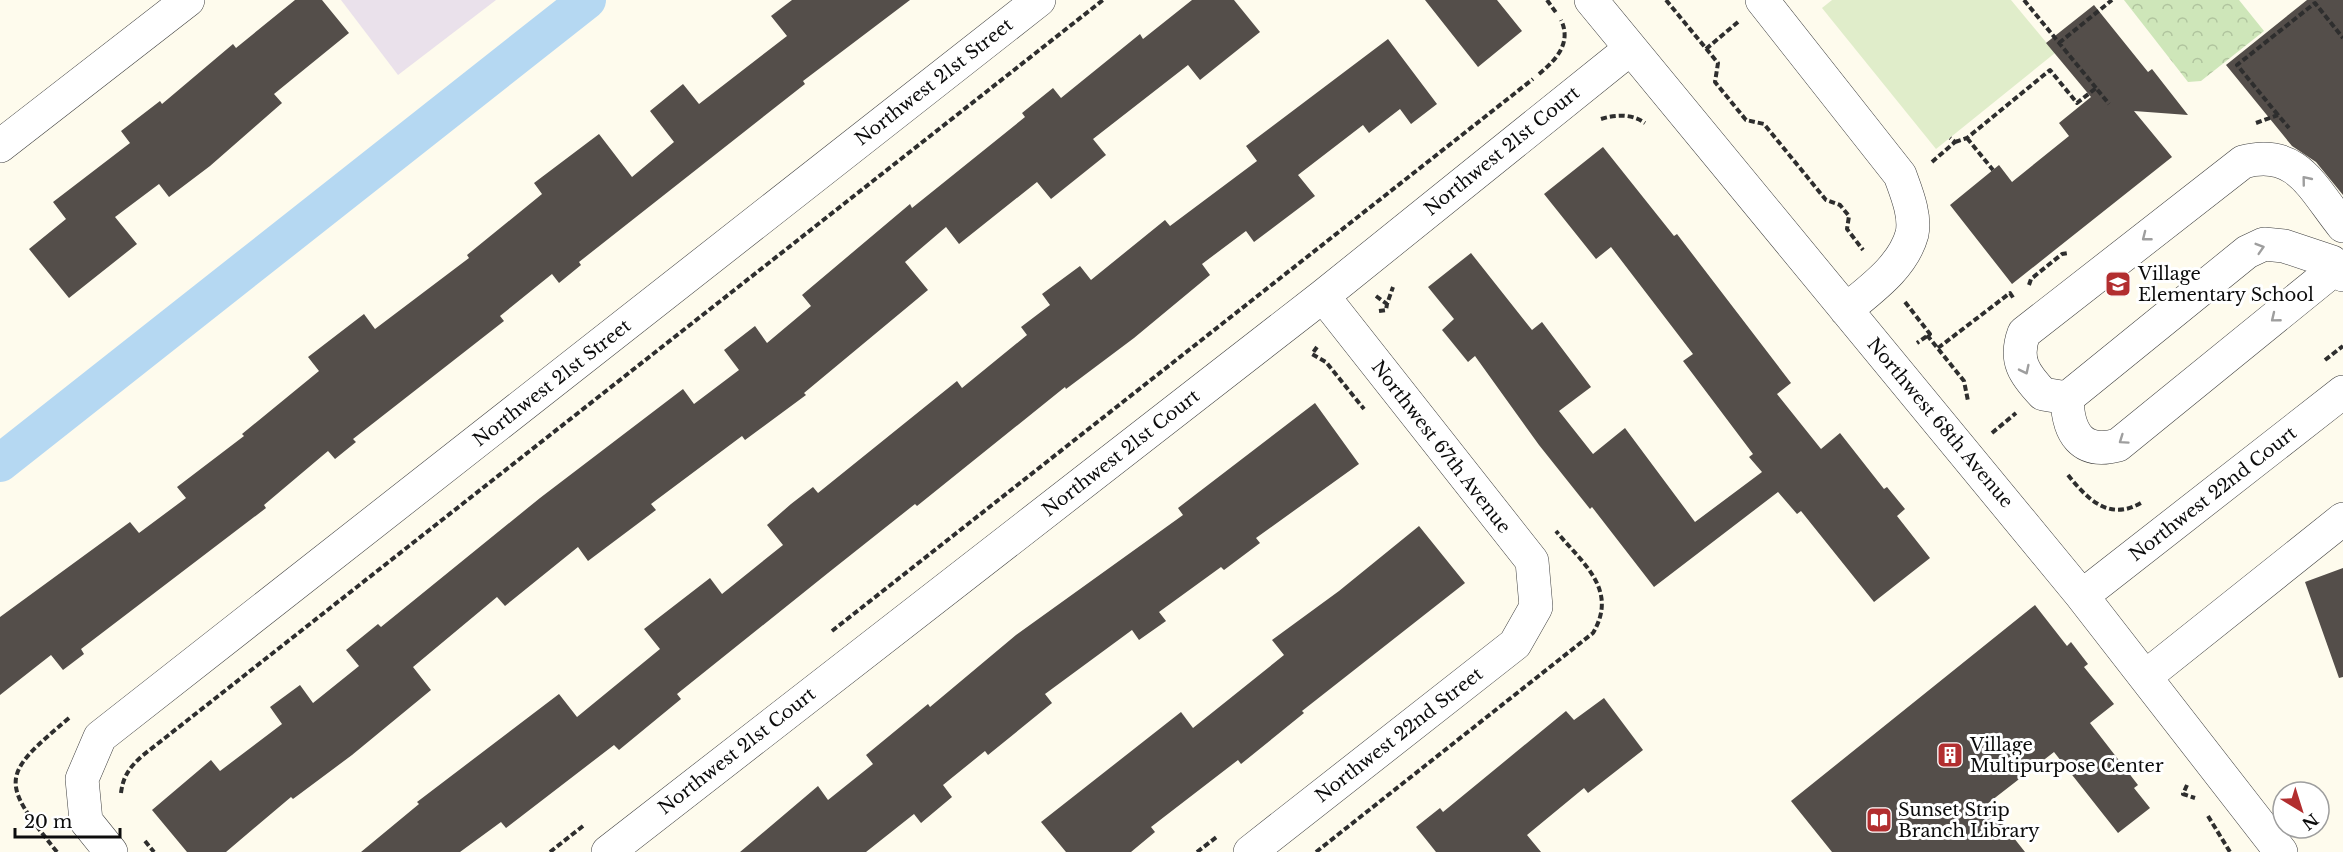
<svg xmlns="http://www.w3.org/2000/svg" width="2343" height="852" font-family="'Libre Baskerville',serif">
  <style>
    .industrial { fill: #eae1eb }
    .park { fill: url(#park-crowns) }
    .pitch { fill: #e0edca }
    .lines { fill: none; stroke-linecap: round; stroke-linejoin: round }
    .canal { stroke: #b5d8f2; stroke-width: 38 }
    .building { fill: #544e4a }
    .minor-casing { stroke: #3f3f3f; stroke-width: 34 }
    .path { stroke: #2e2e2e; stroke-width: 4; stroke-dasharray: 6 3; stroke-linecap: butt }
    .minor { stroke: #fff; stroke-width: 33 }
    .oneway { stroke: #9e9e9e }
    .labels { text-anchor: middle; dominant-baseline: central; stroke-width: 6; stroke-linejoin: round; paint-order: stroke }
    .street-label { font-size: 18px; fill: #0c0c0c; stroke: #fff }
    .poi-label { font-size: 18px; fill: #0c0c0c; stroke: #fff; text-anchor: start }
  </style>
  <defs>
    <pattern id="park-crowns" width="20" height="18" patternUnits="userSpaceOnUse" patternTransform="scale(1.5)"><rect width="20" height="18" fill="#cee6b9"/><path d="M2 6a3 3 0 1 1 6 0M12 15a3 3 0 1 1 6 0" fill="none" stroke="#b0c49e"/></pattern>
  </defs>
  <rect width="100%" height="100%" fill="#fefbed"/>
  <path class="industrial" d="M341,0H496L398,75Z"/>
  <path class="park" d="M2124,0H2239L2264,31L2201,81L2188,82Z"/>
  <path class="pitch" d="M1832,0H2011L2055,53L1936,149L1822,8Z"/>
  <g class="lines">
    <path class="canal" d="M0,463L587,0"/>
  </g>
  <path class="building" d="M295,0H322L349,33L274,94L282,103L210,166L169,197L159,184L115,217L137,244L69,298L29,249L66,219L53,202L130,143L121,131L160,101L162,104L233,44L236,48Z
    M792,0H910L803,81L805,84L579,262L581,265L559,283L552,274L500,316L504,321L353,439L356,442L335,459L328,451L264,505L266,508L81,649L84,654L63,670L51,655L0,695V617L130,522L139,533L186,498L177,487L244,436L242,434L319,371L308,357L364,314L375,329L469,258L467,255L542,194L534,183L599,134L632,177L674,142L650,111L683,84L699,104L787,36L771,16Z
    M1192,0H1234L1260,32L1200,80L1188,65L1093,139L1106,155L1051,199L1037,182L959,244L946,227L905,262L928,290L804,393L806,395L745,440L742,436L651,504L656,510L588,561L578,547L505,606L497,597L413,667L431,690L352,755L293,799L291,797L226,852H187L152,810L211,760L220,771L282,724L270,707L300,685L313,703L359,666L346,650L378,624L381,627L540,498L683,389L694,404L739,370L724,350L755,326L767,343L811,306L802,295L910,204L912,208L1025,117L1022,113L1053,88L1061,98L1140,34L1143,39Z
    M1425,0H1497L1522,31L1478,67Z
    M2307,0H2343V195L2316,162L2292,146L2226,65Z
    M2094,5L2148,72L2152,69L2188,115L2134,111L2172,157L2012,284L1950,205L1999,165L2012,182L2069,136L2059,123L2091,97L2046,43Z
    M1388,39L1437,104L1411,124L1400,109L1369,133L1363,125L1298,175L1315,196L1254,242L1246,231L1202,264L1210,275L1134,338L1066,389L1065,387L917,506L915,504L828,573L677,694L681,699L619,750L614,745L506,828L501,822L460,852H361L419,804L417,802L559,694L577,717L660,649L644,629L710,578L722,594L783,545L767,525L791,504L813,487L818,493L957,381L962,388L1027,335L1021,327L1050,305L1042,294L1080,266L1091,280L1165,220L1170,226L1257,161L1246,146Z
    M1603,147L1674,236L1677,234L1791,383L1777,394L1821,449L1840,433L1884,489L1887,487L1905,509L1897,516L1930,558L1874,602L1801,511L1797,514L1778,492L1654,587L1592,507L1590,509L1539,445L1475,356L1468,362L1442,330L1454,319L1428,287L1471,253L1532,330L1542,322L1591,387L1559,411L1593,454L1625,428L1695,522L1762,472L1749,457L1753,454L1683,361L1693,354L1611,247L1596,259L1544,194Z
    M1315,403L1359,464L1256,538L1260,543L1224,570L1221,567L1159,612L1166,621L1139,640L1132,630L1045,694L1052,703L988,755L985,751L943,785L952,797L921,823L914,814L866,852H740L818,786L828,800L873,764L866,755L928,704L930,707L1016,635L1183,515L1178,508Z
    M1419,526L1465,583L1302,711L1304,713L1241,764L1238,760L1151,827L1155,832L1131,852H1066L1041,822L1181,712L1193,728L1284,655L1272,640L1339,591Z
    M2343,568V677L2339,678L2305,582Z
    M2035,605L2067,646L2071,642L2088,664L2084,667L2114,704L2090,723L2138,785L2134,788L2150,808L2118,833L2054,752L1987,804L2025,852H1832L1791,801Z
    M1604,698L1643,750L1588,793L1584,788L1527,835L1541,852H1436L1416,827L1440,808L1443,812L1566,711L1574,720Z"/>
  <g class="lines">
    <g class="minor-casing">
      <path id="minor" d="M1591,0L2082,596L2281,852
        M1762,0L1900,175C1906,192 1916,215 1912,234C1903,267 1871,289 1846,310
        M0,146L188,0
        M2343,226C2313,189 2297,147 2243,162L2024,333C2014,360 2024,374 2043,394L2067,398L2247,252L2264,244L2284,246L2332,262L2343,275
        M2067,398C2068,433 2081,455 2118,445L2337,267
        M2082,596L2343,392
        M2145,677L2343,519
        M111,852L86,821L82,779L100,737L1039,0
        M608,852L1323,296L1630,49
        M1250,852L1515,644L1536,607L1532,561L1323,296"/>
    </g>
    <path class="path" d="M1547,0L1557,14
      M1666,0L1718,63L1715,82L1746,120L1764,124L1826,200L1840,205L1849,216L1847,229L1863,250
      M2024,0L2096,88
      M2059,43L2112,0
      M1706,49L1738,22
      M1539,74C1556,60 1572,43 1561,20
      M2278,115L2237,65L2315,3L2343,38
      M1601,119C1617,114 1632,114 1645,123
      M2256,123L2278,115L2289,128
      M1967,138L1993,170
      M1955,142L1967,138L2050,70L2077,103L2096,88L2109,104
      M1932,162L1955,142L1950,138
      M2029,285L2031,279L2062,254L2068,253
      M1376,296L1387,304L1393,287
      M1905,302L1930,334L1917,343
      M1379,311L1386,310L1387,304
      M1927,335L1964,381L1968,401
      M1317,347L1312,354L1326,362L1364,409
      M1938,348L2010,293L2014,299
      M2325,360L2343,346
      M1992,433L2016,413
      M2068,475C2088,500 2109,521 2141,503
      M832,631L1533,79
      M2187,785L2183,794L2195,798
      M121,793C123,776 130,767 142,756L1103,0
      M2208,816L2230,852
      M145,841L154,852
      M57,852C0,781 0,776 69,718
      M550,852L583,826
      M1197,852L1218,836
      M1316,852L1593,633C1619,589 1582,563 1556,531"/>
    <use href="#minor" class="minor"/>
  </g>
  <defs><path id="oneway-chevron" d="M-2-3.5L2.5 0L-2 3.5" fill="none" stroke-width="1.6" stroke-linecap="round" stroke-linejoin="round" transform="scale(1.5)"/></defs>
  <g class="oneway">
    <use href="#oneway-chevron" transform="translate(2306 180) rotate(-129)"/>
    <use href="#oneway-chevron" transform="translate(2146 237) rotate(142)"/>
    <use href="#oneway-chevron" transform="translate(2260 248) rotate(-17)"/>
    <use href="#oneway-chevron" transform="translate(2275 318) rotate(141)"/>
    <use href="#oneway-chevron" transform="translate(2025 370) rotate(64)"/>
    <use href="#oneway-chevron" transform="translate(2123 440) rotate(145)"/>
  </g>
  <defs>
    <g id="school-square" transform="scale(1.35)"><rect x="-9" y="-9" width="18" height="18" rx="4" fill="#b22e2f" stroke="#fff"/><path d="M0-5L7-2L0 1L-7-2ZM-4 1L0 2.5L4 1V4Q0 6-4 4Z" fill="#fff"/></g>
    <g id="building-square" transform="scale(1.35)"><rect x="-9" y="-9" width="18" height="18" rx="4" fill="#b22e2f" stroke="#fff"/><path d="M-4-6H4V6H1V3H-1V6H-4ZM-2.5-4.3h1.7v1.8h-1.7ZM.8-4.3h1.7v1.8H.8ZM-2.5-1h1.7V.8h-1.7ZM.8-1h1.7V.8H.8Z" fill="#fff"/></g>
    <g id="library-square" transform="scale(1.35)"><rect x="-9" y="-9" width="18" height="18" rx="4" fill="#b22e2f" stroke="#fff"/><path d="M-6-4Q-3-5.5-.7-3.5V5Q-3 3-6 4ZM6-4Q3-5.5 .7-3.5V5Q3 3 6 4Z" fill="#fff"/></g>
  </defs>
  <g fill-rule="evenodd">
    <use href="#school-square" x="2118" y="284"/>
    <use href="#building-square" x="1950" y="755"/>
    <use href="#library-square" x="1879" y="820"/>
  </g>
  <g class="labels">
    <g class="street-label">
      <text transform="translate(934 82) rotate(-38)">Northwest 21st Street</text>
      <text transform="translate(1502 151) rotate(-39)">Northwest 21st Court</text>
      <text transform="translate(552 383) rotate(-38)">Northwest 21st Street</text>
      <text transform="translate(1940 423) rotate(50)">Northwest 68th Avenue</text>
      <text transform="translate(1441 447) rotate(52)">Northwest 67th Avenue</text>
      <text transform="translate(1121 453) rotate(-38)">Northwest 21st Court</text>
      <text transform="translate(2213 494) rotate(-38)">Northwest 22nd Court</text>
      <text transform="translate(1399 735) rotate(-38)">Northwest 22nd Street</text>
      <text transform="translate(737 751) rotate(-38)">Northwest 21st Court</text>
    </g>
    <g class="poi-label">
      <text x="2138" y="274">Village<tspan x="2138" dy="21">Elementary School</tspan></text>
      <text x="1970" y="745">Village<tspan x="1970" dy="21">Multipurpose Center</tspan></text>
      <text x="1898" y="810">Sunset Strip<tspan x="1898" dy="21">Branch Library</tspan></text>
    </g>
  </g>
  <g transform="translate(2301 810) rotate(142)"><circle r="28" fill="#ffffff" stroke="#9e9e9e" stroke-width="1.5"/>
  <path d="M0-4.5L10 22L0 15L-10 22Z" fill="#b22e2f"/>
  <text y="-9" font-size="16" font-weight="bold" text-anchor="middle" fill="#0c0c0c">N</text>
  </g>
  <path d="M15 828v9h105v-9" fill="none" stroke="#0c0c0c" stroke-width="3"/>
  <text x="24" y="828" font-size="18" fill="#0c0c0c" stroke="#ffffff" stroke-width="4.5" paint-order="stroke">20 m</text>
</svg>
